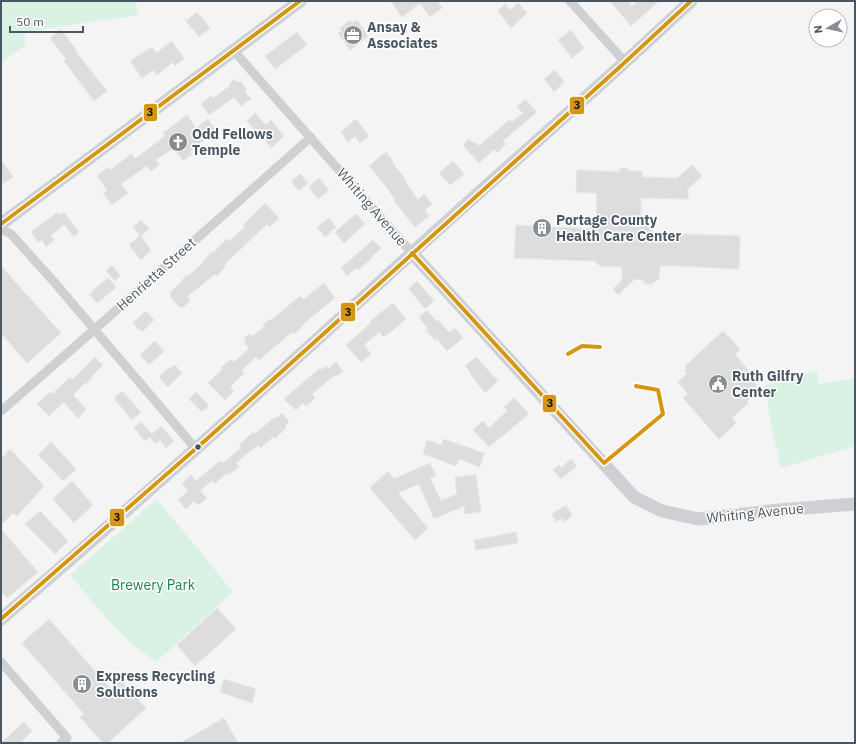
<svg xmlns="http://www.w3.org/2000/svg" width="856" height="744" font-family="'IBM Plex Sans',sans-serif">
  <style>
    .green { fill: #d9f2e3 }
    .building { fill: #ddddde; stroke: #e5e6e7 }
    .lines { fill: none; stroke-linecap: round; stroke-linejoin: round }
    .street { stroke: #ced0d2; stroke-width: 9 }
    .secondary { stroke: #ced0d4; stroke-width: 13 }
    .bus-1-casing { stroke: #fff; stroke-width: 7 }
    .bus-1 { stroke: #d49613; stroke-width: 4 }
    .bus-dot { fill: #4a5661; stroke: #fff; stroke-width: 1.5 }
    .labels { text-anchor: middle; dominant-baseline: central; stroke-width: 3; stroke-linejoin: round; paint-order: stroke }
    .poi-label { font-size: 14px; font-weight: bold; fill: #4a5661; stroke: #fff; text-anchor: start }
    .street-label { font-size: 14px; fill: #4a5661; stroke: #fff }
    .park-label { font-size: 14px; fill: #17864f; stroke: #fff }
    .line-badge { stroke: #fff; stroke-width: 1.5 }
    .pale-badge-label { font-size: 11px; text-anchor: middle; font-weight: bold; fill: #111 }
  </style>
  <rect width="100%" height="100%" fill="#f4f4f4"/>
  <path class="green" d="M1,1H136L138,15L24,32L26,45L1,63Z
    M817,371L819,384L855,378V446L781,468L770,420L765,385Z
    M157,499L233,592L156,662L130,643L100,611L70,575Z"/>
  <path class="building" d="M391,1H437L442,8L430,17L420,3L402,17Z
    M610,1H628L632,6L638,1H659L631,26Z
    M518,3L527,13L511,28L498,11L505,4L510,10Z
    M197,12L210,28L199,37L186,21Z
    M350,20L353,23L357,20L368,36L350,50L338,33L342,31L340,28Z
    M61,29L77,51L76,52L107,91L94,101L64,61L66,59L50,38Z
    M571,30L584,48L572,58L558,40Z
    M297,32L307,45L275,69L265,56Z
    M172,41L184,59L175,66L173,62L157,75L153,70L142,78L130,61L152,47L156,53Z
    M555,70L564,82L554,92L544,79Z
    M235,79L238,83L240,81L247,90L245,92L251,99L241,106L234,97L209,115L201,104L211,96L213,98L230,86L229,84Z
    M525,99L537,112L503,141L506,144L497,153L494,149L479,163L463,145L469,139L473,143L475,142L479,146L509,120L512,122L523,113L517,107Z
    M255,113L266,125L271,120L284,136L271,148L256,128L255,130L247,121Z
    M187,115L196,128L208,119L215,130L204,138L205,139L192,150L190,152L192,154L183,161L174,148L156,160L159,165L151,171L147,166L121,184L128,193L112,205L103,193L107,190L97,176L108,167L110,170L131,154L135,159L165,136L163,133Z
    M356,119L369,136L360,143L355,136L348,142L341,132Z
    M386,152L393,161L392,162L406,180L405,181L418,200L424,194L432,204L425,210L429,216L415,227L394,201L395,200L386,186L369,166Z
    M1,160L13,177L4,183L1,179Z
    M453,161L464,174L450,185L439,173Z
    M692,165L702,176L688,189V199L641,198V221H652V233L740,236L739,269L660,265L659,279L652,284H645L643,280L635,279L618,295L613,289L622,280V267L600,266L595,261L514,258L516,225L596,229L597,193L576,192L577,170L620,172V168H628V171H642V177L677,178Z
    M300,174L308,183L299,191L291,181Z
    M319,178L329,190L318,199L309,187Z
    M265,203L279,218L270,227L267,224L224,265L226,266L217,276L215,274L187,297L190,301L182,308L180,306L179,307L170,296L171,295L170,293L182,281V280L187,275L188,276L204,262L203,261L212,252L213,253L227,239L229,241L245,227L243,225Z
    M58,212L60,215L64,212L79,232L74,237L64,224L51,236L54,240L46,247L42,240L38,242L31,232Z
    M356,214L365,224L344,243L335,232Z
    M329,218L336,227L325,237L317,227Z
    M141,220L149,229L141,236L151,250L141,260L129,245L140,235L133,227Z
    M373,240L381,248L371,258V259L358,270L356,268L347,276L341,268Z
    M112,265L120,276L115,281L106,271Z
    M1,266L61,333L27,363L1,333Z
    M108,278L116,287L100,301L97,303L90,295L92,293L91,292Z
    M417,281L434,301L425,309L409,289Z
    M324,283L335,298L303,324L304,325L294,334L292,332L259,360L256,357L242,370L244,373L230,387L234,391L225,400L208,383L223,369L221,368L231,359L234,362L249,349L244,342L246,340L244,338L250,334L252,336L264,327L263,325L270,319L271,320L300,296L303,299L305,298Z
    M393,303L406,319L384,337L379,332L364,345L371,354L361,362L346,345L371,323L370,321Z
    M427,310L436,321L438,320L448,331L450,332L455,328L463,338L447,351L436,338L435,340L426,330L428,329L419,317Z
    M146,311L154,320L142,332L133,323Z
    M723,331L740,349L735,354L755,379L753,381L757,386L752,391L754,394L747,401L748,403L732,418L736,423L719,439L683,398L688,394L678,382L687,374L684,371L687,369L685,366Z
    M155,341L164,351L149,365L140,355Z
    M95,357L103,365L91,377L92,378L86,384L85,383L73,395L86,409L78,418L64,402L49,416L37,404L50,392L52,394L70,377L72,380Z
    M476,357L498,381L485,393L470,374L471,373L465,366Z
    M336,362L343,371L337,376L335,375L312,394L315,398L306,406L303,403L296,410L284,399L320,368L321,370L326,366L328,369Z
    M175,365L182,373L168,387L159,377L168,368L169,369Z
    M122,391L141,412L132,420L114,398Z
    M196,392L209,405L202,412L189,399Z
    M514,398L529,414L489,447L473,430L483,421L489,428L507,411L504,407Z
    M282,413L289,422L285,426L286,428L275,439L273,437L261,448L258,445L236,463L239,467L228,475L227,473L214,484L212,480L200,491L207,498L198,505L194,501L186,509L178,500L188,491L182,483L191,475L196,481L220,461L223,463L241,448L239,445L253,432L255,434L275,417L277,418Z
    M141,422L152,434L161,426L174,441L166,448L160,440L155,444L150,437L145,441L134,428Z
    M443,439L484,453L480,467L459,459L456,466L423,454L427,440L442,445Z
    M51,442L76,469L63,481L38,455Z
    M10,449L44,486L17,516L13,513L1,525V459Z
    M571,459L577,466L561,479L553,470L559,465L561,468Z
    M430,463L436,476L430,478L441,501L457,494L455,477L476,475L481,512L465,514L464,506L434,519L419,484L398,493L428,528L415,540L370,488L388,471L394,479Z
    M72,481L93,505L74,523L53,499Z
    M566,505L572,516L564,522L562,518L556,522L552,514Z
    M40,511L68,541L55,554L25,524Z
    M1,529L38,572L7,598L1,591Z
    M516,532L518,543L476,550L474,540Z
    M217,608L236,629L195,666L177,645Z
    M49,619L111,689L121,680L146,708L108,743H103L80,717L84,714L22,643Z
    M224,679L256,689L252,703L220,692Z
    M224,718L238,743H180Z
    M24,722L32,731L20,743H1Z"/>
  <g class="lines">
    <path class="street" d="M570,1L626,63
      M234,51L412,253
      M1,229L11,234L55,283L196,449
      M1,411L95,329L311,137
      M1,662L67,738L61,743"/>
    <path class="secondary" d="M1,224L300,1
      M412,253L634,497L662,511L698,519L779,510L855,504
      M1,619C141,500 276,377 411,254C504,169 600,87 691,1"/>
    <g class="bus-1-casing">
      <path id="bus-1" d="M1,224L300,1
        M412,253L604,463L663,414L658,390L636,386
        M568,354L582,346L600,347
        M1,619L208,438L622,65L691,1"/>
    </g>
    <use href="#bus-1" class="bus-1"/>
  </g>
  <defs>
    <g id="office-disc" transform="scale(1)"><circle r="9.5" fill="#868d94" stroke="#fff"/><path d="M-6-3h4V-5.5h4V-3h4V5H-6ZM-1-4.5V-3h2v-1.5ZM-6 0V1H6V0Z" fill="#fff"/></g>
    <g id="church-disc" transform="scale(1)"><circle r="9.5" fill="#868d94" stroke="#fff"/><path d="M-1.2-6h2.4v3.5h3.3v2.4h-3.3V6h-2.4V-.1h-3.3v-2.4h3.3Z" fill="#fff"/></g>
    <g id="building-disc" transform="scale(1)"><circle r="9.5" fill="#868d94" stroke="#fff"/><path d="M-4-6H4V6H1V3H-1V6H-4ZM-2.5-4.3h1.7v1.8h-1.7ZM.8-4.3h1.7v1.8H.8ZM-2.5-1h1.7V.8h-1.7ZM.8-1h1.7V.8H.8Z" fill="#fff"/></g>
    <g id="civic-disc" transform="scale(1)"><circle r="9.5" fill="#868d94" stroke="#fff"/><path d="M-.6-6.5H3V-4.5H.6V-3L4-1V1h2V6H-6V1h2V-1L-.6-3ZM-1.2 2.5V6h2.4V2.5Z" fill="#fff"/></g>
  </defs>
  <g fill-rule="evenodd">
    <use href="#office-disc" x="353" y="35"/>
    <use href="#church-disc" x="178" y="142"/>
    <use href="#building-disc" x="542" y="228"/>
    <use href="#civic-disc" x="718" y="384"/>
    <use href="#building-disc" x="82" y="684"/>
  </g>
  <circle class="bus-dot" cx="198" cy="447" r="3.5"/>
  <g class="labels">
    <g class="poi-label">
      <text x="367" y="27">Ansay &amp;<tspan x="367" dy="16">Associates</tspan></text>
      <text x="192" y="134">Odd Fellows<tspan x="192" dy="16">Temple</tspan></text>
      <text x="556" y="220">Portage County<tspan x="556" dy="16">Health Care Center</tspan></text>
      <text x="732" y="376">Ruth Gilfry<tspan x="732" dy="16">Center</tspan></text>
      <text x="96" y="676">Express Recycling<tspan x="96" dy="16">Solutions</tspan></text>
    </g>
    <g class="street-label">
      <text transform="translate(372 207) rotate(49)">Whiting Avenue</text>
      <text transform="translate(156 274) rotate(-42)">Henrietta Street</text>
      <text transform="translate(755 513) rotate(-6)">Whiting Avenue</text>
    </g>
    <g class="park-label">
      <text x="153" y="585">Brewery Park</text>
    </g>
  </g>
  <g class="line-badge">
    <rect x="569" y="96" width="16" height="19" rx="4" fill="#d49613"/>
    <rect x="143" y="103" width="15" height="19" rx="4" fill="#d49613"/>
    <rect x="340" y="302" width="16" height="20" rx="4" fill="#d49613"/>
    <rect x="542" y="394" width="15" height="19" rx="4" fill="#d49613"/>
    <rect x="109" y="508" width="16" height="19" rx="4" fill="#d49613"/>
  </g>
  <g class="pale-badge-label">
    <text x="577" y="109">3</text>
    <text x="150" y="116">3</text>
    <text x="348" y="316">3</text>
    <text x="550" y="407">3</text>
    <text x="117" y="521">3</text>
  </g>
  <rect width="856" height="744" fill="none" stroke="#4a5661" stroke-width="4"/>
  <g transform="translate(828 28) rotate(262)"><circle r="19" fill="#ffffff" stroke="#b7bbc0"/>
  <path d="M0-3L7 15L0 10L-7 15Z" fill="#868d94"/>
  <text y="-6" font-size="11" font-weight="bold" text-anchor="middle" fill="#4a5661">N</text>
  </g>
  <path d="M10 26v6h73v-6" fill="none" stroke="#4a5661" stroke-width="2"/>
  <text x="16" y="26" font-size="12" fill="#4a5661" stroke="#ffffff" stroke-width="3" paint-order="stroke">50 m</text>
</svg>
